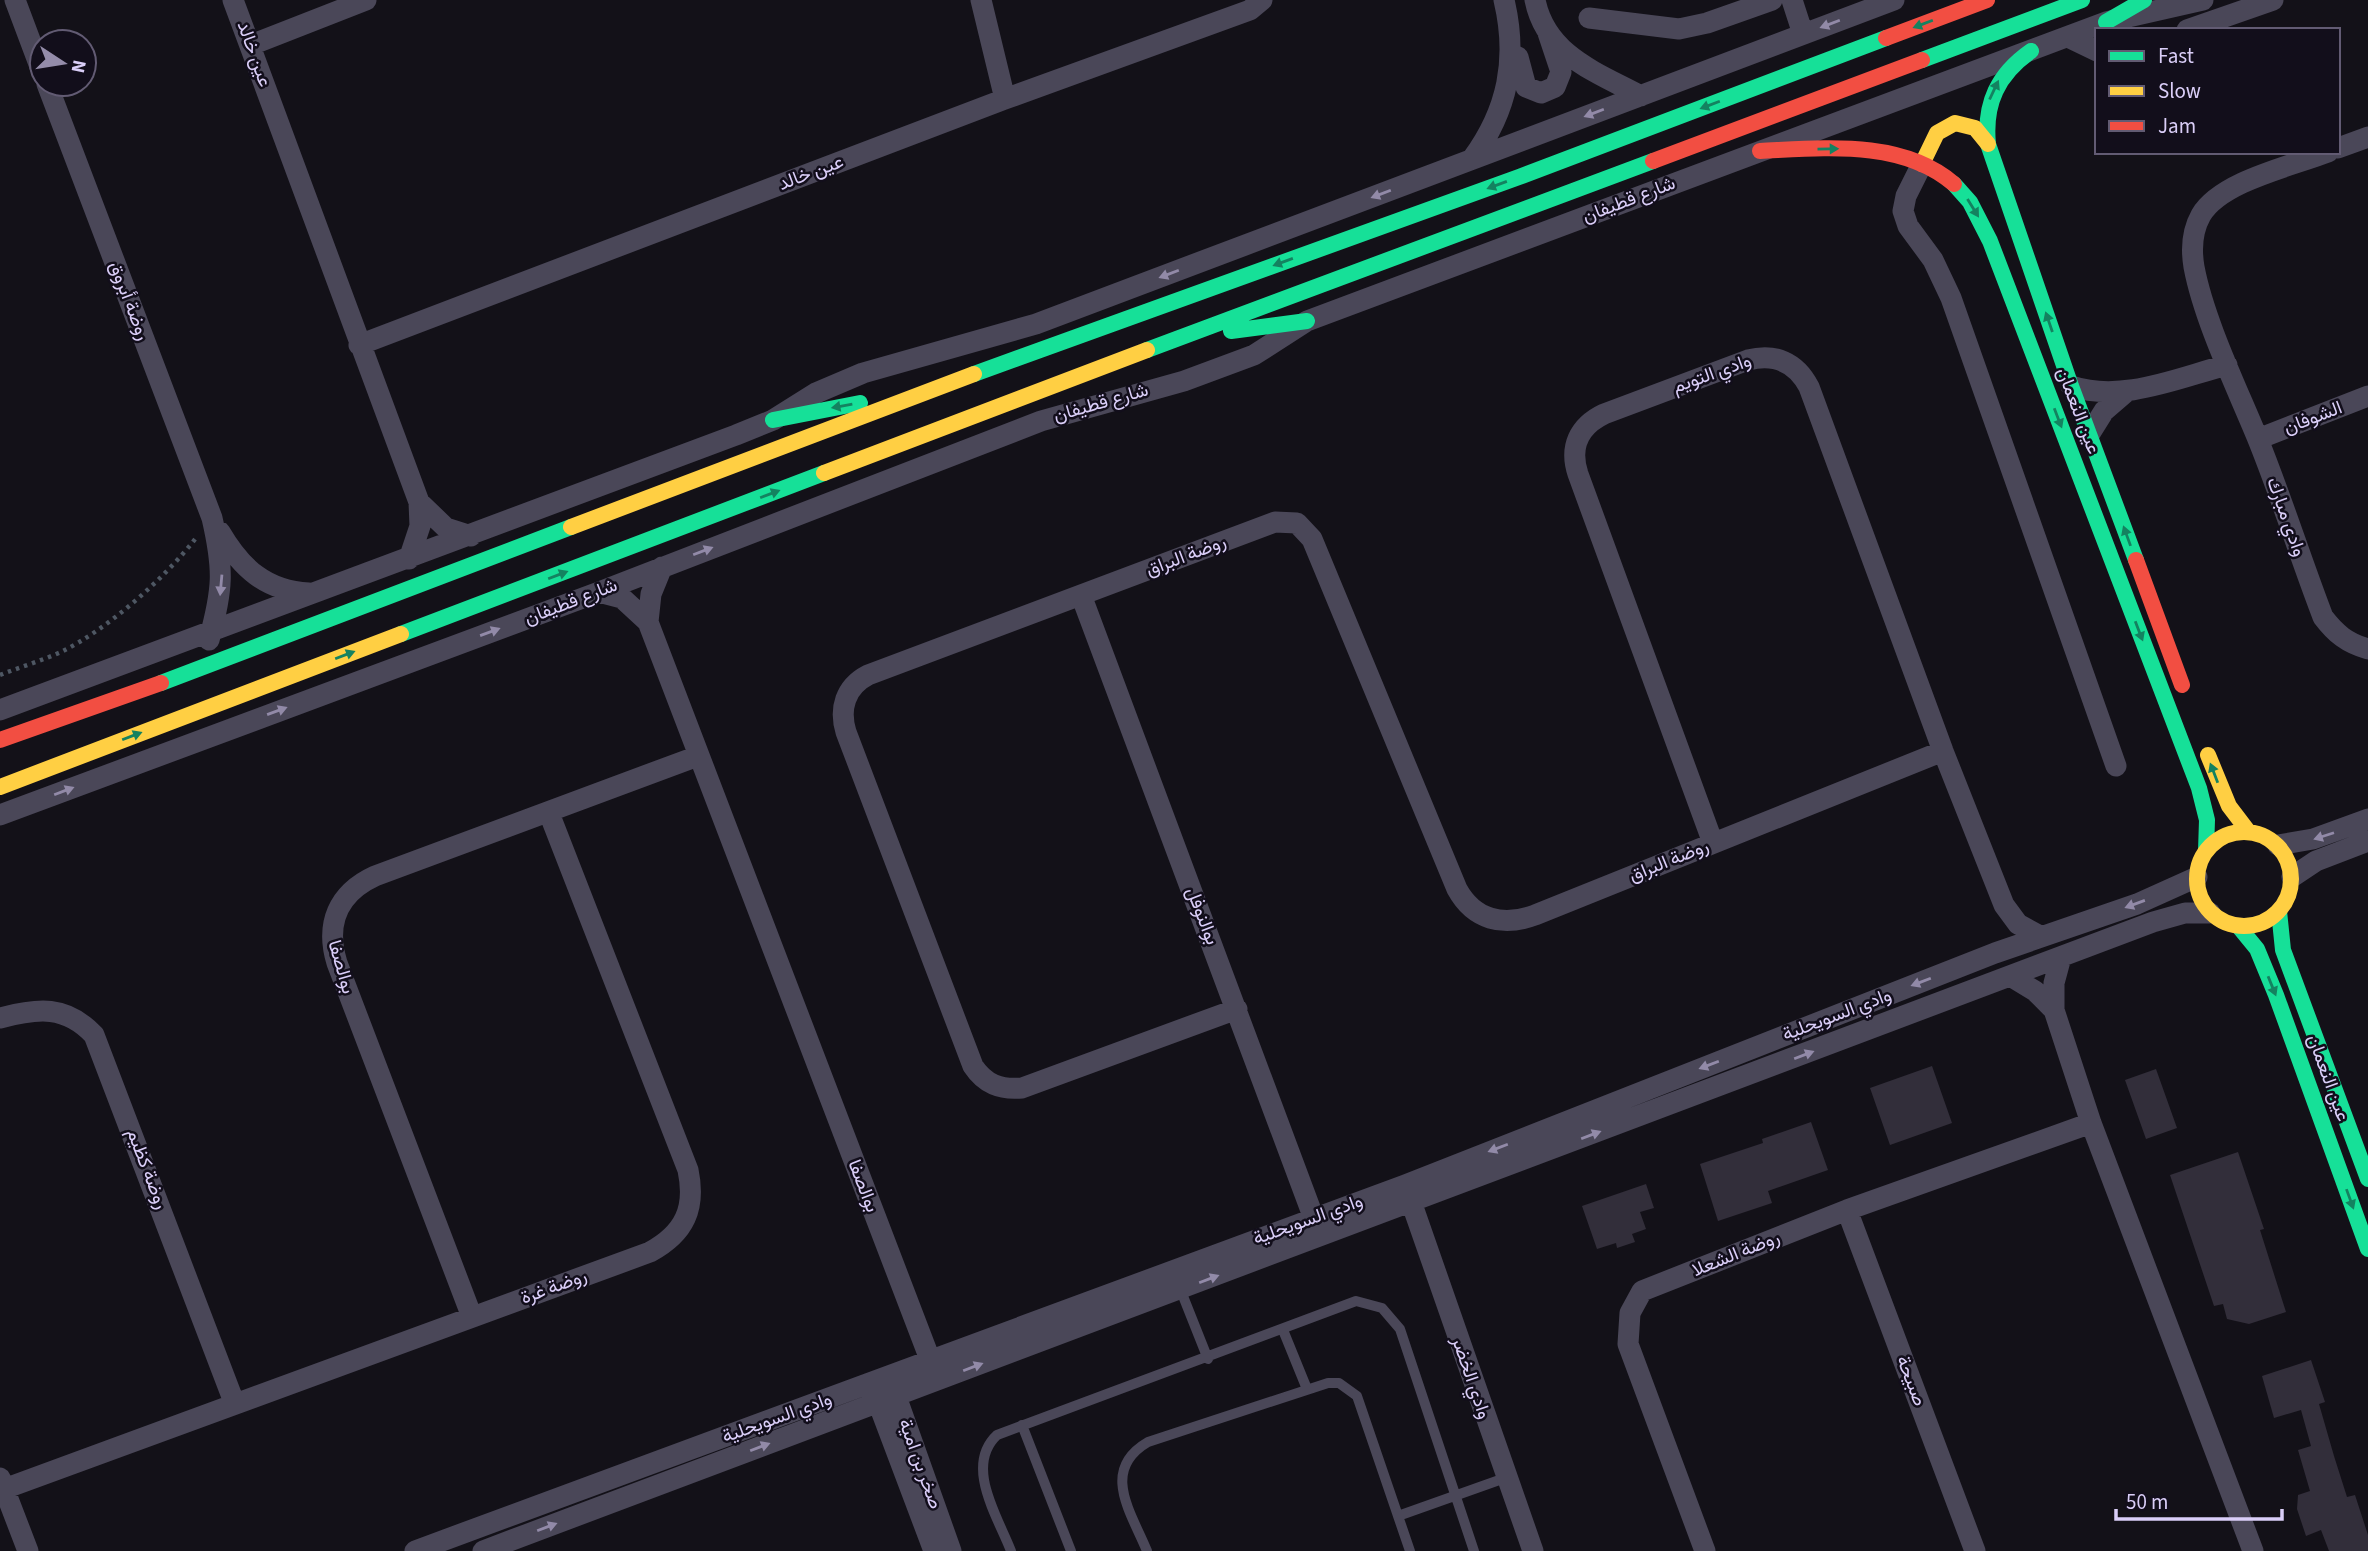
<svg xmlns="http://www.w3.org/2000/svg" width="2368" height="1551" font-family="'Source Sans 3',Vazirmatn,sans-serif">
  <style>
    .building { fill: #322e3a }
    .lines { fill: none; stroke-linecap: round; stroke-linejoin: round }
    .path { stroke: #4e5763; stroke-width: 4.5; stroke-dasharray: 3.5 5; stroke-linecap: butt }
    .lane { stroke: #4a4758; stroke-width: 10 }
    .street { stroke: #4a4758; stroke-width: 21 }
    .fast { stroke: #16e098; stroke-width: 16 }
    .slow { stroke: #ffcf43; stroke-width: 16 }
    .jam { stroke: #f24e42; stroke-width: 16 }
    .oneway { fill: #928aa8 }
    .oneway2 { fill: #148260 }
    .labels { text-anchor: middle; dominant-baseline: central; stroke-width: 5; stroke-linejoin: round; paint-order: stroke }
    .street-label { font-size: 19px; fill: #dacef8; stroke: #120e1b }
  </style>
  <rect width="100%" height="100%" fill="#131118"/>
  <path class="building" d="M1932,1066L1952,1123L1890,1145L1870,1088Z
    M2156,1069L2177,1128L2146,1139L2125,1080Z
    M1811,1122L1828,1170L1768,1191L1772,1203L1718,1221L1700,1164L1763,1143L1762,1139Z
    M2238,1152L2264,1229L2260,1230L2286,1312L2249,1324L2227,1319L2223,1304L2214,1306L2170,1175Z
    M1646,1184L1654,1208L1640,1212L1646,1229L1632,1234L1635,1242L1617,1248L1616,1243L1597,1249L1582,1206Z
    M2311,1360L2325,1402L2319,1404L2334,1456L2347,1497L2355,1495L2368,1535V1551H2329L2321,1530L2306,1536L2297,1509L2298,1495L2310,1491L2298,1450L2311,1446L2301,1410L2274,1418L2262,1376Z"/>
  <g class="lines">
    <path class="path" d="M0,675C20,667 41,661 61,652C108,629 164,579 196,538"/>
    <path class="lane" d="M1179,1286L1208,1359
      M1283,1330L1307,1389
      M1022,1425L1071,1551
      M1398,1516L1505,1478
      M1011,1551C998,1517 964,1466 997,1435L1356,1301L1382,1308L1400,1329L1474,1551
      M1147,1551C1131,1512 1100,1470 1148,1442L1328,1383H1339L1357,1396L1410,1551"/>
    <path class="street" d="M15,0L42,72
      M233,0L419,502L446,528L471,536
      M981,0L1005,99
      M1535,0C1546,55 1596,72 1641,96
      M1792,0L1803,34
      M1589,18L1679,29L1707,23L1772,0
      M2187,30L2273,0
      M2068,37L2097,51
      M251,45L366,0
      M1518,57L1526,87L1541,93L1555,87L1561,72L1548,33
      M47,84L212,518C224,570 223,589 209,640
      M2338,148L2368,137
      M2328,152C2292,166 2221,181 2201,215C2192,231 2191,249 2194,267C2204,320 2236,386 2257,437C2281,496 2300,557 2323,617C2336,634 2347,643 2368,649
      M1472,159C1508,110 1518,59 1504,0
      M1922,164L1906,196L1903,211L1908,226L1933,260L1951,298L2116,766
      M359,345L1005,99L1250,10L1262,0
      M2071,386C2122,403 2177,378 2227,365
      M2089,435L2104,411L2126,392
      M2258,439L2368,396
      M220,532C241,568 266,591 309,593
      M409,559L420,526L419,502
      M599,592L622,598L648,622L936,1375
      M1081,595L1319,1232
      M648,622L651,594L662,567
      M0,710L736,435L773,420L816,393L863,373L1036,324L1894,0
      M0,815L599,592L1041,421L1184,381L1254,355L1307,321L2106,22L2203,0
      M1713,843L1578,474C1569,447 1579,426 1604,414L1748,360C1775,353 1796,362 1809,387L1943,751L2004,905L2018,924L2040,936
      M2278,845L2313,839L2368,819
      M2292,877L2316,861L2368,841
      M2061,957L2054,983V1010L2091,1123L2253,1551
      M2012,977L2035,991L2054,1010
      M1237,1009L1022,1088C1000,1090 985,1084 973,1066L846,732C839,709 845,687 868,675L1275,522L1297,523L1312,539L1457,889C1474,920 1503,927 1535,915L1943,751
      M0,1018C38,1008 66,1005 94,1035L234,1402
      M1407,1190L1533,1551
      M1847,1210L1975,1551
      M472,1317L337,963C325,924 338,893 375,876L698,756
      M892,1385L951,1551
      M873,1389L934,1551
      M0,1478L28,1551
      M4,1489L650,1252C685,1233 696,1208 688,1170L549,813
      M415,1551L1405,1185L1995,953L2137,904L2197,877
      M483,1551L2153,922L2185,913H2210
      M1705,1551L1628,1344L1630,1313L1642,1291L1847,1210L2091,1123"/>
    <path class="fast" d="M2106,22L2144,0
      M2031,51C1998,74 1984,103 1988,144L2071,386L2136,560
      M1922,60L2082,0
      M1954,184L1970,202L1990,241L2199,788L2207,820L2206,851
      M1231,331L1307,321
      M1147,350L1653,161
      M974,374L1519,177L1886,38
      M773,420L860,403
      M401,634L824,473
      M161,683L571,527
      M2279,911L2283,950L2368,1179
      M2239,927L2257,949L2276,995L2368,1249"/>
    <path class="slow" d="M1922,164L1937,133L1955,123L1975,128L1988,144
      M824,473L1147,350
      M571,527L974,374
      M2208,755L2229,806L2248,831
      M0,787L401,634
      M2197 879a47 47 0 1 1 94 0a47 47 0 1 1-94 0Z"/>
    <path class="jam" d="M1886,38L1987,0
      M1760,151C1824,148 1902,139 1954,184
      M1653,161L1922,60
      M2136,560L2182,685
      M0,740L161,683"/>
  </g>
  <defs><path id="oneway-solid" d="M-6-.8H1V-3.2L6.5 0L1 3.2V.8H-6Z" transform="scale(1.75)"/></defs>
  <g class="oneway">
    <use href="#oneway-solid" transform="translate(1830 24) rotate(159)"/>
    <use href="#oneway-solid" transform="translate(1594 113) rotate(159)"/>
    <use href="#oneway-solid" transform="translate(1381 194) rotate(159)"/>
    <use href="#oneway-solid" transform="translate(1169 274) rotate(159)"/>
    <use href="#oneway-solid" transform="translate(703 551) rotate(-21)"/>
    <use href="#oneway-solid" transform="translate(221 585) rotate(95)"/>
    <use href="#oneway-solid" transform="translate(490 632) rotate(-20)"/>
    <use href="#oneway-solid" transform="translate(277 711) rotate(-20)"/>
    <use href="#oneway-solid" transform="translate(64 791) rotate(-21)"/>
    <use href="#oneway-solid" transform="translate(2324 836) rotate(162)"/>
    <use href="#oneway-solid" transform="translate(2135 904) rotate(160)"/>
    <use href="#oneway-solid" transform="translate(1921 982) rotate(159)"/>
    <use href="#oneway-solid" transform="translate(1804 1055) rotate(-21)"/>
    <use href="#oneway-solid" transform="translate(1709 1065) rotate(159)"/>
    <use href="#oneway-solid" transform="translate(1591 1135) rotate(-21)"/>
    <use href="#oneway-solid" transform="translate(1498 1148) rotate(159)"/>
    <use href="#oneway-solid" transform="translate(1209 1279) rotate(-21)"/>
    <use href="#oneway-solid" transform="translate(973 1367) rotate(-21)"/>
    <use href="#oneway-solid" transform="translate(760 1447) rotate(-21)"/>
    <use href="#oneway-solid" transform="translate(547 1527) rotate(-21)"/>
  </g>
  <g class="oneway2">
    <use href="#oneway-solid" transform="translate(1923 24) rotate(159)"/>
    <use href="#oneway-solid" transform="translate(1994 90) rotate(-65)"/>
    <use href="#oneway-solid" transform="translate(1710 105) rotate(159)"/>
    <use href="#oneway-solid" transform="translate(1828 149) rotate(-1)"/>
    <use href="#oneway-solid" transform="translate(1497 185) rotate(160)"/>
    <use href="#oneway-solid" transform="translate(1973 208) rotate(58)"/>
    <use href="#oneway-solid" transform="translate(1283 262) rotate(160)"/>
    <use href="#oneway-solid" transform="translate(2049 322) rotate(-109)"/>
    <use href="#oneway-solid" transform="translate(842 406) rotate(170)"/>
    <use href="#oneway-solid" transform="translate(2058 418) rotate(69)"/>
    <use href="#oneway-solid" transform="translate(770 494) rotate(-21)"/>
    <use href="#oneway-solid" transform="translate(2127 536) rotate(-110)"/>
    <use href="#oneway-solid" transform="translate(558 575) rotate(-21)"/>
    <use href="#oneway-solid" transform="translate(2139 631) rotate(69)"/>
    <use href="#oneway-solid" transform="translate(345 655) rotate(-21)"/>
    <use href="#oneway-solid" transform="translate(132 736) rotate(-21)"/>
    <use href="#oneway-solid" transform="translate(2214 773) rotate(-111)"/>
    <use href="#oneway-solid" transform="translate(2272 986) rotate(68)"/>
    <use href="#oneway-solid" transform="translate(2350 1199) rotate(70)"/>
  </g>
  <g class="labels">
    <g class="street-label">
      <text transform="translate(254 54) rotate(70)">عين خالد</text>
      <text transform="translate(811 173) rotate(-21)">عين خالد</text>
      <text transform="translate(1629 200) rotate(-21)">شارع قطيفان</text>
      <text transform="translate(129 301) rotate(69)">روضة أبروق</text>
      <text transform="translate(1712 374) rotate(-20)">وادي التويم</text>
      <text transform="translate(1101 403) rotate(-16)">شارع قطيفان</text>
      <text transform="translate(2078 411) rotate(69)">عين النعمان</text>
      <text transform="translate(2313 418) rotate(-21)">الشوفان</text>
      <text transform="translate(2286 517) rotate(70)">وادي مبارك</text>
      <text transform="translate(1186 556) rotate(-21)">روضة البراق</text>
      <text transform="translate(571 602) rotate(-21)">شارع قطيفان</text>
      <text transform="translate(1669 861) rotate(-22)">روضة البراق</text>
      <text transform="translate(1202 916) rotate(69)">بوالنوفل</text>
      <text transform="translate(341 967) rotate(74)">بوالصفا</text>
      <text transform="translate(1837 1015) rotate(-21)">وادي السويحلية</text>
      <text transform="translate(2328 1078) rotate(70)">عين النعمان</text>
      <text transform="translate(147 1169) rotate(69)">روضة كظيم</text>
      <text transform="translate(863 1186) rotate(69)">بوالصفا</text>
      <text transform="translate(1308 1220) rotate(-20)">وادي السويحلية</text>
      <text transform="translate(1736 1254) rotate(-22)">روضة الشعلا</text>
      <text transform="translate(554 1287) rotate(-20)">روضة غرة</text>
      <text transform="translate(1471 1378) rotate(71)">وادي الخضر</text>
      <text transform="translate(1911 1381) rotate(69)">صبيحة</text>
      <text transform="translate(777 1418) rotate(-20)">وادي السويحلية</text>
      <text transform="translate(920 1464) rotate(70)">صخر بن امية</text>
    </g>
  </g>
  <rect x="2095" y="28" width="245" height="126" fill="#120e1b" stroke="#625b73" stroke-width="2"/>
  <rect x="2109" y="51" width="35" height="10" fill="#16e098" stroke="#625b73" stroke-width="2"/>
  <text x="2158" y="63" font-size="21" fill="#dacef8">Fast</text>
  <rect x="2109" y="86" width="35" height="10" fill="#ffcf43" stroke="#625b73" stroke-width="2"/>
  <text x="2158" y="98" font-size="21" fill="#dacef8">Slow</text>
  <rect x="2109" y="121" width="35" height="10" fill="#f24e42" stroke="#625b73" stroke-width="2"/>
  <text x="2158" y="133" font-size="21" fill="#dacef8">Jam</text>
  <g transform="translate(63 63) rotate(102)"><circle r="33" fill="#120e1b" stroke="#625b73" stroke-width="2"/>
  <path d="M0-5L12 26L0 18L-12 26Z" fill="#948caa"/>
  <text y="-10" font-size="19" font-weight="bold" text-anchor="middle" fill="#dacef8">N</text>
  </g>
  <path d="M2116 1509v10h166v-10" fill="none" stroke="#dacef8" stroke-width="3.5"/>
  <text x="2126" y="1509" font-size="21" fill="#dacef8" stroke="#120e1b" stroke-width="5" paint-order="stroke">50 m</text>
</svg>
